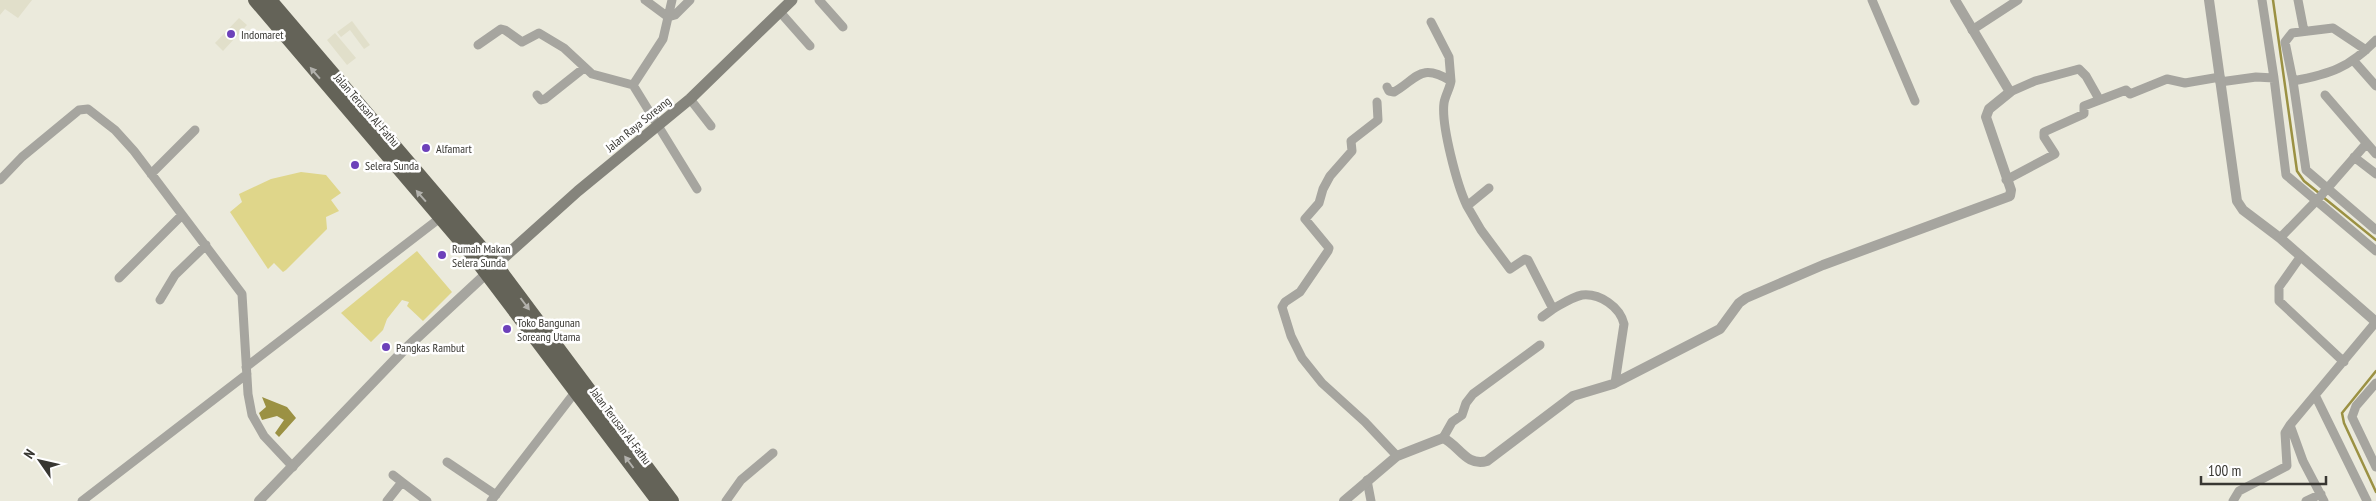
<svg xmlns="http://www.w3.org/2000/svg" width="2376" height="501" font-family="'PT Sans Narrow',sans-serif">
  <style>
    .built { fill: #e1dfca }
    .green { fill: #dfd68a }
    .water { fill: #9b9143 }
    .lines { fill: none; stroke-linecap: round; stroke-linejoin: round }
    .stream { stroke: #9b9143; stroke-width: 2.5 }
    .minor { stroke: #a6a59f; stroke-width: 9 }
    .tertiary { stroke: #a6a59f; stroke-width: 10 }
    .secondary { stroke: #85847c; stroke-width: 11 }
    .trunk { stroke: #646358; stroke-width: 14 }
    .oneway { fill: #b2b1ac }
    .poi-dot { fill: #6d41ba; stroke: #fff; stroke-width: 2 }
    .labels { text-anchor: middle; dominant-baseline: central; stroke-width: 5; stroke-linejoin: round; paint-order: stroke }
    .poi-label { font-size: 12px; fill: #383732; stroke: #fff; text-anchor: start }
    .street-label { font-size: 12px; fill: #383732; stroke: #fff }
  </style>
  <rect width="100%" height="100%" fill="#ebeadc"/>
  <path class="built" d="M0,0H32L18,18L5,9L0,15Z
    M239,18L247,25L223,51L215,43Z
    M352,21L370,45L364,49L350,30L341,37L337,32Z
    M335,33L356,58L347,65L327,40Z"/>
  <path class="green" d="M301,172L326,175L341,193L331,200L339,211L326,217L327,229L286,270L283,272L274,263L268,269L230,212L242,202L239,194L271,179Z
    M417,251L452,292L423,321L407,306L409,302L402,300L387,319L383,330L371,342L341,313Z"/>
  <path class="water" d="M262,397L287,407L296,418L279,437L275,433L284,420L277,416L262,420L259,413L266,407Z"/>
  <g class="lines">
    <path class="stream" d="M2273,0L2297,171L2304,181L2319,193
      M2323,197L2376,240
      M2376,371L2342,413L2344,423L2376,492"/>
    <path class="minor" d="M645,0L668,17L675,15L690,0
      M672,0L663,39L633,85L697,189
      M819,0L843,27
      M1872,0L1915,101
      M2262,0L2274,78
      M2298,0L2304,31
      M780,12L810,46
      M1431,22L1449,57L1451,81
      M1972,30L2018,0
      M478,45L501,29L505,30L522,42L539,33L564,48L592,74L633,85
      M2366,50L2333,28L2292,33L2285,42L2293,81C2330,74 2349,68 2376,40
      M2353,60L2376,86
      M2293,81L2306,170L2376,230
      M2220,82L2256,77L2274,78L2286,175L2376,251
      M1387,87L1389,91L1394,92C1417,79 1420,62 1451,81C1450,88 1445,96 1444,103C1441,125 1457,185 1467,206
      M2010,92L2035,81L2079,69L2086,76L2099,99
      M537,95L541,100L545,99L584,68
      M2325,95L2376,154
      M690,99L711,126
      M1377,102L1378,120L1351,141L1352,151L1330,176L1323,189L1319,203L1305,219L1329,248L1328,251L1300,292L1285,302L1282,307L1291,336L1302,358L1322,383L1365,422L1397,456
      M2354,157L2376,174
      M151,174L195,130
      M0,180L22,157L79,110L88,109L115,130L134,151L242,294L248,394L252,415L264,436L293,467
      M2006,180L2055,154L2044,137V132L2084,114V106L2126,90L2130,94L2167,79L2185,83L2220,77
      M1489,188L1467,206L1481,230L1510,269L1525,259L1528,260L1553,309C1562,304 1572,297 1582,295C1600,293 1620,307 1624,324L1615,383
      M2280,238L2318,199L2366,144
      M2301,256L2279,287V301L2344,362
      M119,278L182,215
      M160,300L175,275L206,245
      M1542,317L1553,309
      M246,367L440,218
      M2376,383L2356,406L2352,417L2376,467
      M2315,395L2367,501
      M2290,425L2303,461L2324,501
      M1443,438L1452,422L1462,415L1466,403L1473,394L1540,345
      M447,462L496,495
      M393,475L402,482
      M1367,480L1371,501
      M82,501L247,374
      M387,501L402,482L427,501
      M491,501L576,391
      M726,501L741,480L773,453
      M2233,501L2239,491L2287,466L2285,433L2290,425L2376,322
      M2306,501L2321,494"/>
    <path class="tertiary" d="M2209,0L2237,201L2243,210L2280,238L2376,322
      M259,501L404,350L487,273
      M1344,501L1397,456L1443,438C1459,445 1466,467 1487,461L1573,396L1613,384L1720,329L1739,303L1746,298L1823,265L2010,196L2011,190L1986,117L1989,109L2010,92L1955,0"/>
    <path class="secondary" d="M490,270L578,191L690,99L792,0"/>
    <path class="trunk" d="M255,0L474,257L658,501
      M270,0L496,265L672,501"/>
  </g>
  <defs><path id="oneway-solid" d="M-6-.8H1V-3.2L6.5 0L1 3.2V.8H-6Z" transform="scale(1.25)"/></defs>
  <g class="oneway">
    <use href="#oneway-solid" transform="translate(315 73) rotate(-131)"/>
    <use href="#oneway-solid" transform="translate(421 196) rotate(-131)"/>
    <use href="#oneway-solid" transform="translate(525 304) rotate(53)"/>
    <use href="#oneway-solid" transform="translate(629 462) rotate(-127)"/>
  </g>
  <g class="poi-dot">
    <circle cx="231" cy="34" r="5"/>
    <circle cx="426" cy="148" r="5"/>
    <circle cx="355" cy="165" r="5"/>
    <circle cx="442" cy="255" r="5"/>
    <circle cx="507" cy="329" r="5"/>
    <circle cx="386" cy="347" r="5"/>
  </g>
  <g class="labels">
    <g class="poi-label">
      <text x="241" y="34">Indomaret</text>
      <text x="436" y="148">Alfamart</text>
      <text x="365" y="165">Selera Sunda</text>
      <text x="452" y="248">Rumah Makan<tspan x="452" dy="14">Selera Sunda</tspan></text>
      <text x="517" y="322">Toko Bangunan<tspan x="517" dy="14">Soreang Utama</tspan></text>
      <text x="396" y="347">Pangkas Rambut</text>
    </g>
    <g class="street-label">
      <text transform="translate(367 110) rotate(49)">Jalan Terusan Al-Fathu</text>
      <text transform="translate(638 124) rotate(-39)">Jalan Raya Soreang</text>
      <text transform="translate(621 426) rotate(53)">Jalan Terusan Al-Fathu</text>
    </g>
  </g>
  <g transform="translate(40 461) rotate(304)" stroke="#ffffff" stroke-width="4" paint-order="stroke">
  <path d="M0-4L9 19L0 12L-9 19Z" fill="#383732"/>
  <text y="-8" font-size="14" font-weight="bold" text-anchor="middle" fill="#383732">N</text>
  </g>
  <path d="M2201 476v8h125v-8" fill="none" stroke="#383732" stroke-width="2.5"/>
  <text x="2208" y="476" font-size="15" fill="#383732" stroke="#ffffff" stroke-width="4" paint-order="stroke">100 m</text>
</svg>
